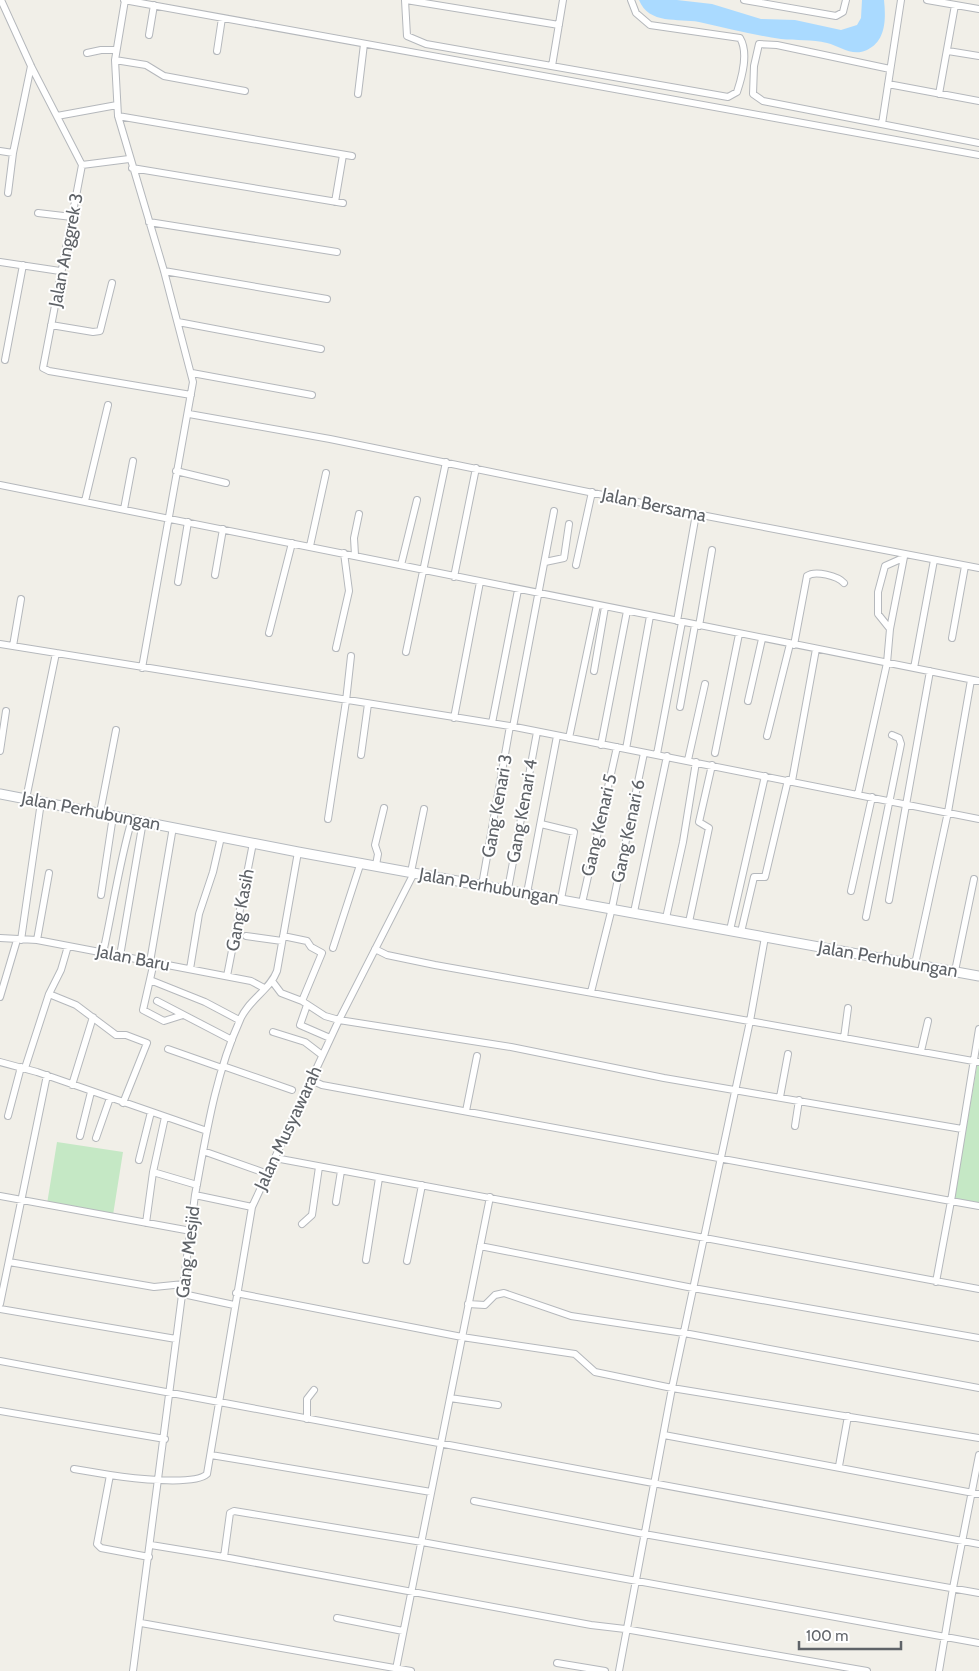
<svg xmlns="http://www.w3.org/2000/svg" width="979" height="1671" font-family="Cabin,sans-serif">
  <style>
    .green { fill: #c5e8c5 }
    .water { fill: #aadaff }
    .lines { fill: none; stroke-linecap: round; stroke-linejoin: round }
    .minor-casing { stroke: #b5b8bc; stroke-width: 8 }
    .secondary-casing { stroke: #b6babf; stroke-width: 11 }
    .minor { stroke: #fff; stroke-width: 6 }
    .secondary { stroke: #fff; stroke-width: 9 }
    .labels { text-anchor: middle; dominant-baseline: central; stroke-width: 4; stroke-linejoin: round; paint-order: stroke }
    .street-label { font-size: 18px; fill: #5f6368; stroke: #fff }
  </style>
  <rect width="100%" height="100%" fill="#f1efe8"/>
  <path class="green" d="M977,1066H979V1203L954,1199Z
    M57,1142L123,1152L113,1215L47,1204Z"/>
  <path class="water" d="M639,0H677L712,4L761,19L795,20L841,30L857,25L861,18L862,0H884C886,19 886,41 867,50C852,57 840,46 827,43C812,39 796,41 781,39C753,35 727,28 699,22C678,18 649,25 639,0Z"/>
  <g class="lines">
    <g class="minor-casing">
      <path id="minor" d="M1,0L31,66L82,165L43,368L49,371L191,395
        M124,0L979,155
        M125,0L115,60L118,116L164,271L193,382L142,668
        M405,0L407,36L426,44L728,97L737,92C742,77 749,53 740,38L650,25L636,13L631,0
        M406,0L559,25
        M744,0L836,16L843,12L846,0
        M927,0L979,9
        M149,35L154,5
        M217,51L222,18
        M948,51L979,56
        M87,53L101,50H115
        M115,60L146,65L164,76L245,91
        M552,66L563,0
        M890,69L777,45L759,44L754,66L753,94L763,101L979,143
        M888,84L979,101
        M358,94L364,44
        M939,94L955,5
        M57,116L117,105
        M118,116L352,156
        M882,124L901,0
        M0,151L13,153
        M82,165L129,159
        M132,168L343,203
        M8,193L13,153L31,66
        M335,202L343,155
        M38,213L72,217
        M149,222L337,252
        M0,262L60,271
        M164,271L327,299
        M178,322L321,349
        M51,325L93,332L100,331L112,283
        M5,360L23,265
        M192,373L312,395
        M189,414L330,439L696,514L979,568
        M176,471L226,483
        M0,485L979,681
        M85,501L108,405
        M124,509L133,461
        M310,546L326,473
        M355,555L354,538L359,514
        M545,562L564,558L569,524
        M401,565L417,500
        M576,565L592,492
        M215,575L223,529
        M454,577L476,468
        M178,582L188,522
        M677,621L696,514
        M699,626L712,550
        M890,629L904,557
        M269,633L292,543
        M952,638L965,566
        M0,644L510,726L979,819
        M794,645L807,576C815,570 838,576 844,583
        M13,646L21,599
        M336,648L349,591L344,553
        M406,652L446,462
        M914,668L934,560
        M594,671L605,607
        M748,701L762,639
        M680,707L695,625
        M454,718L480,582
        M492,723L518,590
        M513,727L554,511
        M767,736L790,644
        M569,738L597,605
        M601,745L627,611
        M626,749L650,616
        M0,751L6,711
        M715,753L739,634
        M657,754L682,622
        M361,755L368,704
        M688,760L705,684
        M792,781L816,649
        M858,794L887,663L890,629L878,614V592L885,566L903,558
        M26,799L56,653
        M100,813L116,730
        M328,819L346,701L351,656
        M541,824L574,832L561,899
        M376,865L378,854L375,845L384,808
        M411,872L424,809
        M482,885L510,726
        M508,889L537,732
        M851,891L872,797
        M527,893L557,736
        M101,895L113,816
        M889,900L930,671
        M582,903L617,747
        M634,912L667,756
        M866,917L901,744L899,738L892,735
        M666,918L683,842L696,762
        M689,922L709,828L699,822L712,765
        M730,930L765,776
        M741,932L754,877H765L788,780
        M246,936L282,941
        M283,936L307,941L311,947L322,953L302,1001
        M0,938L37,940L251,981L264,988
        M21,940L41,802
        M37,940L49,873
        M333,948L361,862
        M375,949L387,955L435,965L979,1062
        M103,953C113,908 119,863 132,819
        M120,956L143,821
        M150,962L173,827
        M154,962L143,1010L164,1021L183,1015
        M915,964L948,812L971,680
        M190,969L199,914L213,872L221,837
        M955,971L974,879
        M227,976L253,843
        M150,980L205,1002L239,1020
        M272,981L281,993L302,1001L325,1016L339,1020L511,1047L664,1078L962,1129
        M591,992L612,908L644,753
        M49,994L76,1005L116,1035H126L147,1043L123,1103
        M0,997L17,940
        M157,1001L232,1040
        M307,1005L300,1025L330,1038
        M979,1029L951,1201L979,1206
        M273,1032L305,1042L322,1055
        M844,1038L848,1008
        M168,1049L222,1068
        M921,1051L928,1021
        M0,1062L37,1072L207,1131
        M223,1066L292,1090
        M25,1068L49,994L61,970L68,946
        M311,1080L322,1085L951,1201L936,1282
        M72,1085L93,1017
        M780,1097L788,1054
        M466,1111L477,1056
        M8,1116L21,1067
        M795,1126L799,1100
        M80,1136L91,1092
        M96,1138L110,1098
        M203,1151L268,1174
        M275,1158L979,1289
        M139,1160L151,1112
        M153,1172L197,1185
        M195,1195L252,1207
        M0,1196L191,1231
        M336,1202L341,1171
        M146,1223L153,1172L165,1117
        M302,1224L312,1215L319,1167
        M480,1246L693,1288L979,1338
        M366,1260L379,1178
        M407,1261L422,1185
        M9,1262L154,1287L184,1284
        M236,1293L462,1337L575,1354L595,1372L672,1388L979,1438
        M183,1294L234,1305
        M0,1304L47,1075
        M468,1304L485,1305L495,1295L504,1293L571,1316L684,1333L979,1388
        M0,1309L176,1339
        M0,1361L979,1544
        M450,1398L498,1405
        M0,1411L165,1439
        M307,1419V1399L314,1390
        M664,1435L979,1494
        M211,1455L431,1492
        M839,1466L848,1416
        M74,1469L110,1475
        M474,1501L644,1534L979,1593
        M151,1545L224,1557L591,1625L625,1629L867,1671
        M149,1557L101,1548L97,1544L110,1475C128,1478 195,1486 207,1474L252,1207L339,1020L414,873
        M224,1557L230,1513L234,1511L422,1542L979,1643
        M337,1618L403,1631
        M141,1623L411,1671
        M557,1663L605,1671
        M396,1669L490,1197
        M133,1671L195,1195C206,1136 215,1075 240,1020C248,1000 270,990 277,971L298,852
        M619,1671L672,1388L750,1021L765,937
        M939,1671L953,1588L979,1455"/>
    </g>
    <g class="secondary-casing">
      <path id="secondary" d="M0,794L298,852L979,976"/>
    </g>
    <use href="#minor" class="minor"/>
    <use href="#secondary" class="secondary"/>
  </g>
  <g class="labels">
    <g class="street-label">
      <text transform="translate(66 250) rotate(-79)">Jalan Anggrek 3</text>
      <text transform="translate(654 505) rotate(12)">Jalan Bersama</text>
      <text transform="translate(497 806) rotate(-80)">Gang Kenari 3</text>
      <text transform="translate(91 811) rotate(11)">Jalan Perhubungan</text>
      <text transform="translate(522 811) rotate(-80)">Gang Kenari 4</text>
      <text transform="translate(599 825) rotate(-77)">Gang Kenari 5</text>
      <text transform="translate(628 831) rotate(-78)">Gang Kenari 6</text>
      <text transform="translate(489 886) rotate(10)">Jalan Perhubungan</text>
      <text transform="translate(240 910) rotate(-79)">Gang Kasih</text>
      <text transform="translate(133 958) rotate(11)">Jalan Baru</text>
      <text transform="translate(888 959) rotate(10)">Jalan Perhubungan</text>
      <text transform="translate(288 1128) rotate(-65)">Jalan Musyawarah</text>
      <text transform="translate(188 1252) rotate(-83)">Gang Mesjid</text>
    </g>
  </g>
  <path d="M799 1641v8h102v-8" fill="none" stroke="#5f6368" stroke-width="2.5"/>
  <text x="806" y="1641" font-size="15" fill="#5f6368" stroke="#ffffff" stroke-width="4" paint-order="stroke">100 m</text>
</svg>
